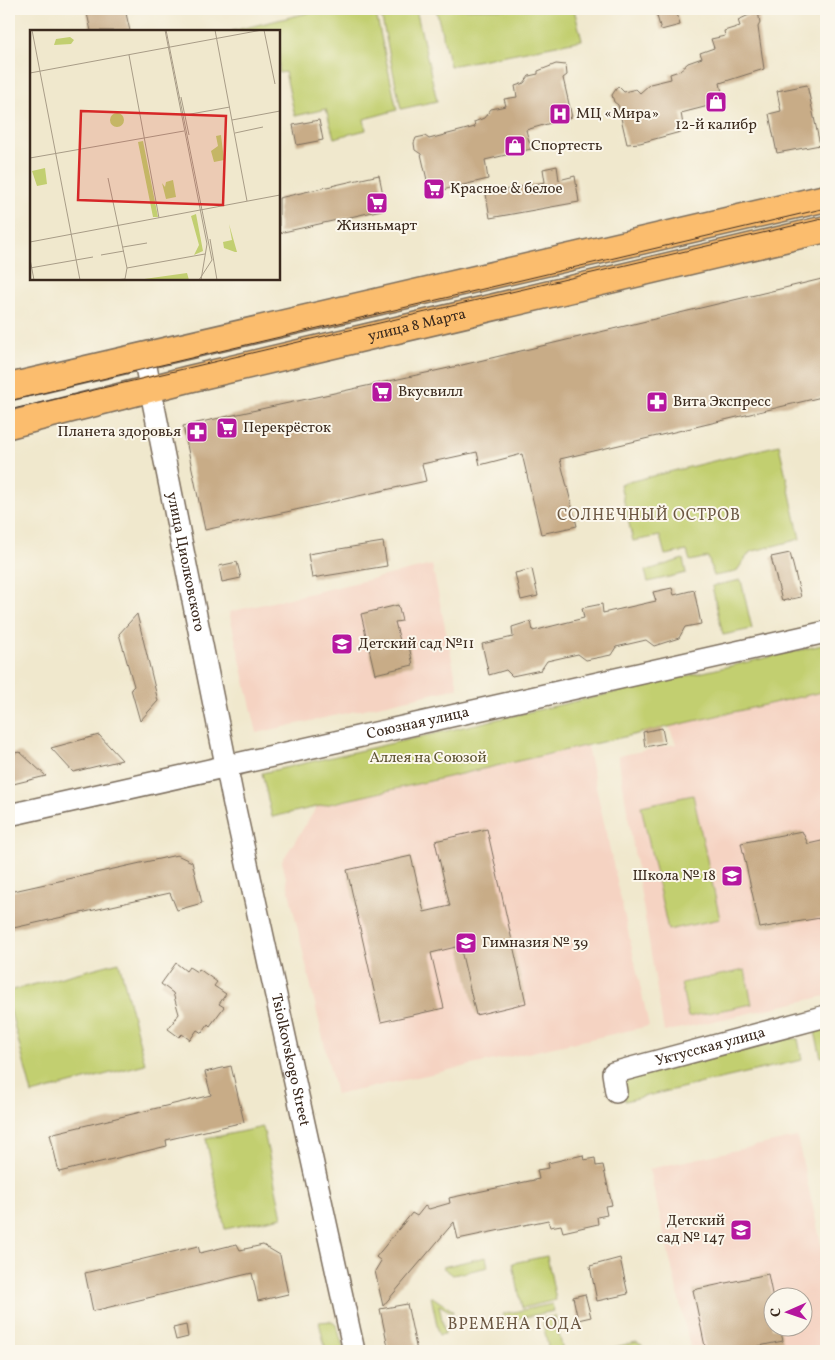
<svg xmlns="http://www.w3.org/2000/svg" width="835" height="1360" font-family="Vollkorn,serif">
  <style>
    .built { fill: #f5d3c2; fill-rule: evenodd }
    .green { fill: #c2cf70; stroke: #7e7c47 }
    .building { fill: #c8ac87 }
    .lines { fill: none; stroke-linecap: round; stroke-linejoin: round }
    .minor-casing { stroke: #7a6c5b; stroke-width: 24 }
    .major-casing { stroke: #7a6c5b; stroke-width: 29 }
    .minor { stroke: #fff; stroke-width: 21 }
    .major { stroke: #fbbd6e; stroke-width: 26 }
    .tram { stroke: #3b2a1e; stroke-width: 1 }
    .labels { text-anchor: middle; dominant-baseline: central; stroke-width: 4; stroke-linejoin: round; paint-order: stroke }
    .poi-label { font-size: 15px; fill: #3b2a1e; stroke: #fbf7ec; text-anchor: start }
    .street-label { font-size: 15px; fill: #3b2a1e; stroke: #fbf7ec }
    .park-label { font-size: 15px; fill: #5d5332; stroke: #fbf7ec }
    .neighbourhood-label { font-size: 16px; letter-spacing: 1px; fill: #6c5843; stroke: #fbf7ec }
    .inset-road { fill: none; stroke: #a89c87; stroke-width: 1 }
    .view { fill: #d62828; fill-opacity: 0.15; stroke: #d62828; stroke-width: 2.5 }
    .inset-edge { fill: none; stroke: #3b2a1e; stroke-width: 2.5 }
  </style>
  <rect width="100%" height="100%" fill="#fbf7ec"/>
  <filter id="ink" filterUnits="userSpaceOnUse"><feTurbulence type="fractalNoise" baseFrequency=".02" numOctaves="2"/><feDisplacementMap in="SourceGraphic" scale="10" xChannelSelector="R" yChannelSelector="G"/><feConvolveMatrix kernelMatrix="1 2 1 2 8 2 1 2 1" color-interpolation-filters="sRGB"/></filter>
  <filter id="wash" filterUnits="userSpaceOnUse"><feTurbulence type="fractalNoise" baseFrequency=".0096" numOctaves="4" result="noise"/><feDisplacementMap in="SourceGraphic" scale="20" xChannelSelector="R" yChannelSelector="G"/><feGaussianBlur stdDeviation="1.12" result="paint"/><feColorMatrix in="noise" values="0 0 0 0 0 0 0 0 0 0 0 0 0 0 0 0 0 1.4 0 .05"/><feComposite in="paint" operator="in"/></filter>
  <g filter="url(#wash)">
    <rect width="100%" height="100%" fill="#f0e8cd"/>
    <path class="built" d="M432,565L458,688L257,733L229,612Z
      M826,691V996L664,1032L618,756L676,744L669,727Z
      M587,746L649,1026L336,1095L282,861L317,807Z
      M797,1137L826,1265V1351H691L649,1169ZM772,1298H802V1328H772Z"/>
    <path class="green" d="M324,9H375L397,110L364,119L366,130L334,138L326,109L295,116L285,72L279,73V31H232Z
      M400,9H416L437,101L401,109L381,14Z
      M436,9H574L582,40L450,66Z
      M779,445L800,539L750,552L736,572L714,576L708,557L690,561L687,551L665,555L660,536L633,541L620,484Z
      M683,559L686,573L648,582L645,571Z
      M741,580L752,629L723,635L712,586Z
      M826,644V691L272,817L262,773Z
      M693,795L720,919L668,930L641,806Z
      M119,962L145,1064L32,1094L9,1005V991Z
      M745,970L752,1004L688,1017L681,983Z
      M826,1029V1056L821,1057L815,1032Z
      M790,1038L798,1039L802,1060L625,1101L623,1082L633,1074Z
      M263,1127L282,1217L225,1229L206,1139Z
      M547,1256L556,1300L522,1308L513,1263Z
      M486,1257L488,1267L453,1275L442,1267Z
      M431,1296L452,1310L453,1313L439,1305L445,1334L439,1335Z
      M552,1304L554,1311L505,1321L503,1314Z
      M555,1316L563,1351H549L542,1319Z
      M331,1321L337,1326L344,1351H326L319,1322Z
      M636,1342L642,1345L644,1351H599Z"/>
    <g id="blocks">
      <path class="building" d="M86,9H125L130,31H91Z
        M655,9H676L680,25L661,30Z
        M758,11L760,23L758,27L764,69L720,83L724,102L681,113L684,131L640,143L627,144L618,105L614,102L612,95L618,86L624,92L636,89L640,93L650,84L671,79L670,74L679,71L688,63L702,58L700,53L714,48L711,39L725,36L724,31L740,26L738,20Z
        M556,64L566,65L567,75L563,78L572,117L526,130L531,149L485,160L488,179L430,193L421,154L415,150L414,143L416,138L425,136L429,139L475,127L474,122L484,118L491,109L506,106L504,99L517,97L515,86L524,83L529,76L538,74V71Z
        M807,85L820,145L777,153L769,114L781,111L777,91Z
        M319,120L323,140L297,145L293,125Z
        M557,166L559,180L575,176L579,202L490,218L486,194L545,182L543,169Z
        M379,175L386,209L279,233V198Z
        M826,278V396L560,459L577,526L541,534L522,454L480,465L477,452L422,464L426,481L205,530L183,426L458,366Z
        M383,542L387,566L312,578L308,554Z
        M790,553L801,597L782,601L771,557Z
        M237,562L241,578L222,582L219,566Z
        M532,569L538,596L521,600L515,573Z
        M672,588L674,595L694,590L701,624L685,627L679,638L654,646L646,640L616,647L611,655L586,660L578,654L547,661L541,670L512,676L506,670L489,675L482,644L513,637L512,627L531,621L533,631L584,618L582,608L602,604L603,613L656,601L653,592Z
        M398,605L402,621L395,622L402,648L409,646L413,665L375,674L361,614Z
        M137,614L158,701L140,721L131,689L134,686L119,634Z
        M662,728L665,743L645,747L643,732Z
        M99,735L122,760L73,772L51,748Z
        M20,752L46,776L9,785V754Z
        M487,829L526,1003L476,1015L460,946L431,953L444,1008L381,1022L347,870L411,856L424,912L450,906L435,841Z
        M802,831L808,844L826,840V917L760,928L741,843Z
        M177,855L192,862L202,903L177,910L170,893L9,929V892Z
        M176,963L186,971L189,967L197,972L199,969L217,982L214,986L226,994L219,1004L224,1007L210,1026L208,1024L202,1033L197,1030L190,1040L182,1034L179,1037L168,1029L179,1014L173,993L161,984Z
        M231,1066L244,1122L166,1140L167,1146L59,1172L50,1134L211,1095L205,1072Z
        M583,1155L584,1160L595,1158L596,1166L603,1165L612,1205L605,1206L607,1215L597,1217L598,1224L563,1232L561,1225L550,1227L548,1220L458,1239L454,1222L383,1306L375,1271L381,1261L376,1257L412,1213L417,1216L425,1206L429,1209L450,1203L449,1198L539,1179L537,1170L549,1168L548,1163Z
        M237,1244L240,1250L263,1245L280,1255L288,1294L258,1301L252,1273L93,1311L85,1273L198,1246L200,1253Z
        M620,1258L628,1294L597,1301L590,1266Z
        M768,1274L772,1294V1328H780L783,1341L735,1351H706L693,1290Z
        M585,1294L591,1317L578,1320L573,1297Z
        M407,1304L417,1351H389L380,1309Z
        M186,1325L188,1337L176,1340L173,1328Z"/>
    </g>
  </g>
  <g filter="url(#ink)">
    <use href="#blocks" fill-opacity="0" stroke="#7a6c5b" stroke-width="1"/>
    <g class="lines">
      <g class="minor-casing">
        <g id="minor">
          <path id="s1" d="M144,357L235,809L354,1351"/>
          <path id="s2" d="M9,815L826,632"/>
          <path id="s3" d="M616,1092L613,1073L826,1016"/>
        </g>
      </g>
      <g class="major-casing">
        <g id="major">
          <path d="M9,387L826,198"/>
          <path id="s4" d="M9,425L189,379L826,229"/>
        </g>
      </g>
      <use href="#minor" class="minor"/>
      <use href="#major" class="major"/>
      <path class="tram" d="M9,401L826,208
        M9,410L826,218"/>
    </g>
  </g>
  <defs>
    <g id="shop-square" transform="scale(1.125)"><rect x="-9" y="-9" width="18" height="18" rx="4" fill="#b5179e" stroke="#fbf7ec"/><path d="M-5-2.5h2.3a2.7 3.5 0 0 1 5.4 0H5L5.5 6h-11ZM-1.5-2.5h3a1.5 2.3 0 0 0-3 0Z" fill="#fff"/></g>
    <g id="hospital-square" transform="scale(1.125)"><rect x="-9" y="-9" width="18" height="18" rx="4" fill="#b5179e" stroke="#fbf7ec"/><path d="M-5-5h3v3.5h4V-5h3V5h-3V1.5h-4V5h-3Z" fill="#fff"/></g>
    <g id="supermarket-square" transform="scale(1.125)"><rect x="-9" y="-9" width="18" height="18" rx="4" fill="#b5179e" stroke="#fbf7ec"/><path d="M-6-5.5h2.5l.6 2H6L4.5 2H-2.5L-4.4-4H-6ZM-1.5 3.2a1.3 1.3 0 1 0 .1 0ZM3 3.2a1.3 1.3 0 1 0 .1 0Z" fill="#fff"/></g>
    <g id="pharmacy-square" transform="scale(1.125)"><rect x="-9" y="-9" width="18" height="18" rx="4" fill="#b5179e" stroke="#fbf7ec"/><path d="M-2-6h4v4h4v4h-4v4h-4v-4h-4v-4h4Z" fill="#fff"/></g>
    <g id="school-square" transform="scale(1.125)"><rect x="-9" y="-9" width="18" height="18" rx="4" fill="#b5179e" stroke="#fbf7ec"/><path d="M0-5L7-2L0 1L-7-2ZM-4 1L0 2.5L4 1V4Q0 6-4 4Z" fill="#fff"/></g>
  </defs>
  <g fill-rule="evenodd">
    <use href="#shop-square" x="716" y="102"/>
    <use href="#hospital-square" x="560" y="114"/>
    <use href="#shop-square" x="515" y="146"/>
    <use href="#supermarket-square" x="434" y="189"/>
    <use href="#supermarket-square" x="377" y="203"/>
    <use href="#supermarket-square" x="382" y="392"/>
    <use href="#pharmacy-square" x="657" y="402"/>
    <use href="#supermarket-square" x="227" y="428"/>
    <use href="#pharmacy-square" x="197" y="432"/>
    <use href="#school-square" x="342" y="644"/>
    <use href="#school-square" x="732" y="876"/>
    <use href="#school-square" x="466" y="943"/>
    <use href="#school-square" x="741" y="1230"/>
  </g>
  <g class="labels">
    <g class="poi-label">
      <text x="576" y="114">МЦ «Мира»</text>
      <text x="716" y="125" text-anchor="middle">12-й калибр</text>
      <text x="531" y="146">Спортесть</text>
      <text x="450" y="189">Красное &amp; белое</text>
      <text x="377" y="226" text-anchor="middle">Жизньмарт</text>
      <text x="398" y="392">Вкусвилл</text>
      <text x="673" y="402">Вита Экспресс</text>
      <text x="243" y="428">Перекрёсток</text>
      <text x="181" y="432" text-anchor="end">Планета здоровья</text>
      <text x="358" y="644">Детский сад №11</text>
      <text x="716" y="876" text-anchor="end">Школа № 18</text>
      <text x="482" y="943">Гимназия № 39</text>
      <text x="725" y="1221" text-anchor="end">Детский<tspan x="725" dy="17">сад № 147</tspan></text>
    </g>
    <g class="street-label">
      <text stroke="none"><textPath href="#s4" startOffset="420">улица 8 Марта</textPath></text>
      <text stroke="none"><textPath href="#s1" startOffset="209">улица Циолковского</textPath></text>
      <text stroke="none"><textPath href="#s2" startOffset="419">Союзная улица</textPath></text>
      <text stroke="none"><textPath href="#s3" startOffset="120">Уктусская улица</textPath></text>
      <text stroke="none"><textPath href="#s1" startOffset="718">Tsiolkovskogo Street</textPath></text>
    </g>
    <g class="park-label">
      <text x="428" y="758">Аллея на Союзой</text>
    </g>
    <g class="neighbourhood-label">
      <text x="649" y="516">СОЛНЕЧНЫЙ ОСТРОВ</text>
      <text x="515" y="1325">ВРЕМЕНА ГОДА</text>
    </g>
  </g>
  <g transform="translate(30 30)">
    <rect width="250" height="250" fill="#f0e8cd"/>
    <path d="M40,7L44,10L41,14L24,15L26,9ZM80 90a7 7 0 1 1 14 0a7 7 0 1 1-14 0ZM191,105L194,130L184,132L181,121L188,116L186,106ZM113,111L128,187H123L108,112ZM15,138L17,154L7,156L2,141ZM143,150L146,167L136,169L132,153L135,157L136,152ZM166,184L173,221L164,225L169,215L161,186ZM199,194L207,222H205L194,218L193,212L202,210ZM157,243L159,250H107Z" fill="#c2cf70"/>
    <path class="inset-road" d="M2,0L50,250M135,0L177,214L171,250M136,0L182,230L169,250M185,0L217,171M234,0L245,54M99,25L129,188M0,43L232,0M151,67L159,105M155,85L200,77M202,90L250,81M205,103L233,97M0,128L154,101M78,148L97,238L95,249L85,250M180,209L187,250M0,212L250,165M93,217L117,213M71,225L94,221M0,229L4,250M0,238L63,227M97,238L175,224"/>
    <path class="view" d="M51,81L196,86L193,175L48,170Z"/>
    <rect width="250" height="250" class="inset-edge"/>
  </g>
  <rect width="835" height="1360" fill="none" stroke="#fbf7ec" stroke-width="30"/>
  <g transform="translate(788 1312) rotate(268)"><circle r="24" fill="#fbf7ec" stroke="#aea59a"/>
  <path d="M0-4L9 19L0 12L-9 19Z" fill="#b5179e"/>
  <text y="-8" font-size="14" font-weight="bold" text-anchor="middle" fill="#3b2a1e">С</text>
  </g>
</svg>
